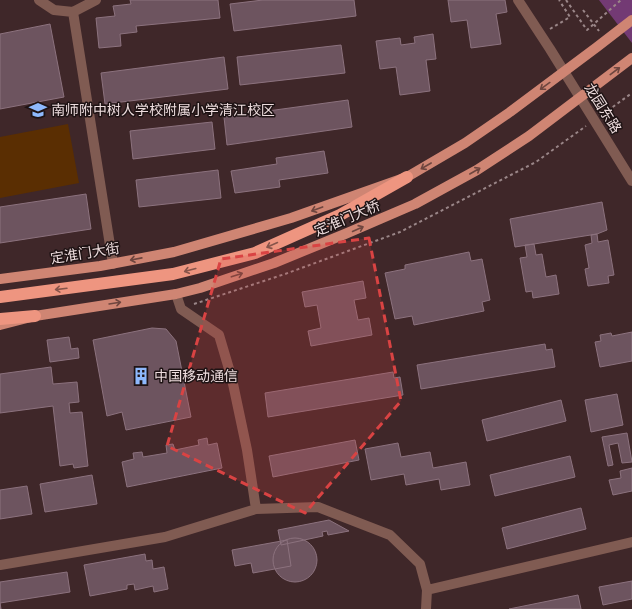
<svg xmlns="http://www.w3.org/2000/svg" width="632" height="609" font-family="Cabin,'Noto Sans SC',sans-serif">
  <style>
    .green { fill: #5a2e02 }
    .water { fill: #733a74 }
    .building { fill: #6d545f; stroke: #8c727e }
    .lines { fill: none; stroke-linecap: round; stroke-linejoin: round }
    .path { stroke: #9a8688; stroke-width: 2; stroke-dasharray: 3 3; stroke-linecap: butt }
    .minor { stroke: #805b52; stroke-width: 10 }
    .major { stroke: #cf8573; stroke-width: 10 }
    .highway { stroke: #ee9580; stroke-width: 12 }
    .oneway { stroke: #6e463f }
    .oneway2 { stroke: #86544a }
    .marked { fill: #d94343; fill-opacity: 0.2; stroke: #d94343; stroke-width: 3; stroke-dasharray: 8 5; stroke-linejoin: round }
    .labels { text-anchor: middle; dominant-baseline: central; stroke-width: 3; stroke-linejoin: round; paint-order: stroke }
    .street-label { font-size: 14px; fill: #eddcdd; stroke: #1e1314 }
    .poi-label { font-size: 14px; fill: #eddcdd; stroke: #1e1314; text-anchor: start }
  </style>
  <rect width="100%" height="100%" fill="#3f2729"/>
  <path class="green" d="M68,124L79,183L0,198V137Z"/>
  <path class="water" d="M599,0H632V43Z"/>
  <path class="building" d="M130,0H218L220,18L136,26L137,32L120,34L121,46L99,48L96,18L115,16L113,6L131,4Z
    M263,0H354L356,16L234,31L230,4Z
    M448,0H505L507,12L496,14L501,44L471,48L467,20L451,22Z
    M50,24L64,97L0,109V34Z
    M433,34L436,59L426,60L430,91L400,95L396,67L380,69L376,41L400,38L401,45L415,43L414,37Z
    M341,45L345,73L240,85L237,57Z
    M224,57L228,89L105,104L101,73Z
    M348,100L352,127L227,145L224,117Z
    M212,122L215,149L133,159L130,131Z
    M324,151L328,173L279,180L280,187L235,193L231,171L277,164L276,158Z
    M218,170L221,198L139,207L136,180Z
    M86,194L91,229L0,243V207Z
    M602,202L607,230L597,234L515,247L510,219Z
    M597,234L598,242L608,240L614,275L608,276L609,283L588,286L585,269L589,268L585,245L592,243L591,235Z
    M534,244L536,255L542,254L546,277L556,275L559,294L533,298L532,291L526,292L520,258L527,257L525,245Z
    M469,252L471,261L482,259L490,300L482,302L484,311L414,325L412,316L395,319L385,273L405,269V265Z
    M363,281L366,298L354,300L358,320L369,318L372,335L311,346L308,331L321,328L317,305L305,307L302,292Z
    M152,328L166,329L176,341L191,417L126,430L122,412L107,416L93,340Z
    M632,332V361L600,367L595,342L601,341L600,335L611,333L612,336Z
    M69,337L71,349L78,348L79,358L50,362L47,340Z
    M545,344L546,350L552,349L555,367L421,389L417,365Z
    M51,367L53,384L77,382L79,402L69,403L70,413L82,412L88,466L74,468L73,464L60,466L53,406L0,413V374Z
    M393,372L394,378L400,377L403,395L268,417L265,393Z
    M617,394L623,425L591,432L585,400Z
    M561,400L566,421L487,441L482,420Z
    M627,433L632,462L622,463L618,443L609,445L613,465L608,466L602,437Z
    M207,438L208,445L217,443L222,468L127,487L122,462L134,459L133,453L142,452L143,457L167,453L166,445L173,444L175,450L199,445L198,440Z
    M355,440L359,460L273,477L269,456Z
    M398,443L401,457L430,452L433,468L466,462L470,485L441,490L439,479L406,485L404,474L371,480L365,449Z
    M570,456L575,477L495,496L490,475Z
    M632,468V491L613,495L609,480L621,478L620,471Z
    M92,475L97,504L45,512L40,484Z
    M27,486L32,514L0,519V490Z
    M581,508L586,529L507,549L502,528Z
    M329,520L349,531L328,535L327,531L322,532L323,536L281,545L278,530Z
    M273 560a22 22 0 1 1 44 0a22 22 0 1 1-44 0Z
    M287,540L291,566L253,573L251,563L235,566L232,550Z
    M145,554L146,561L152,560L153,569L164,567L168,589L154,592L153,586L135,590L134,584L127,585V589L90,596L84,565Z
    M67,572L70,592L0,603L1,609H0V582Z
    M632,581V599L603,605L599,587Z
    M578,595L581,609H509Z"/>
  <g class="lines">
    <path class="path" d="M566,0L587,30L621,0
      M583,10L599,31
      M550,29L570,17L559,0
      M603,114L632,93
      M194,304L285,274L400,232L536,162L586,126"/>
    <path class="minor" d="M39,0L54,10L73,12
      M96,0L73,12L113,264
      M518,0L550,49L632,181
      M176,294L181,309L219,335L232,379L247,450L256,509
      M0,565L165,537L256,509L318,507L390,535L420,564L427,590L426,609
      M427,590L632,542"/>
    <path class="major" d="M0,279L100,266L174,252L291,218L407,177L465,143L510,112L597,47L632,20
      M0,325L35,316L176,294L200,288L274,263L345,234L415,204L477,170L529,136L632,58"/>
    <path class="highway" d="M0,297L173,274L255,253L340,215L407,177
      M0,319L35,316"/>
  </g>
  <defs><path id="oneway-shaft" d="M-6 0H5M1.5-3L5.5 0L1.5 3" fill="none" stroke-width="1.6" stroke-linecap="round" stroke-linejoin="round"/></defs>
  <g class="oneway">
    <use href="#oneway-shaft" transform="translate(615 71) rotate(-37)"/>
    <use href="#oneway-shaft" transform="translate(545 86) rotate(144)"/>
    <use href="#oneway-shaft" transform="translate(426 166) rotate(150)"/>
    <use href="#oneway-shaft" transform="translate(475 171) rotate(-30)"/>
    <use href="#oneway-shaft" transform="translate(317 209) rotate(160)"/>
    <use href="#oneway-shaft" transform="translate(358 229) rotate(-24)"/>
    <use href="#oneway-shaft" transform="translate(136 259) rotate(169)"/>
    <use href="#oneway-shaft" transform="translate(237 275) rotate(-18)"/>
    <use href="#oneway-shaft" transform="translate(115 303) rotate(-9)"/>
  </g>
  <g class="oneway2">
    <use href="#oneway-shaft" transform="translate(272 245) rotate(156)"/>
    <use href="#oneway-shaft" transform="translate(190 270) rotate(165)"/>
    <use href="#oneway-shaft" transform="translate(61 289) rotate(173)"/>
  </g>
  <path class="marked" d="M369,238L401,401L305,513L167,446L221,259Z"/>
  <defs>
    <g id="school-bare" transform="scale(1.38)"><path d="M0-5L7-2L0 1L-7-2ZM-4 1L0 2.5L4 1V4Q0 6-4 4Z" fill="#8eb9fd" stroke="#1e1314" stroke-width="2.5" paint-order="stroke"/></g>
    <g id="building-bare" transform="scale(1.38)"><path d="M-4-6H4V6H1V3H-1V6H-4ZM-2.5-4.3h1.7v1.8h-1.7ZM.8-4.3h1.7v1.8H.8ZM-2.5-1h1.7V.8h-1.7ZM.8-1h1.7V.8H.8Z" fill="#8eb9fd" stroke="#1e1314" stroke-width="2.5" paint-order="stroke"/></g>
  </defs>
  <g fill-rule="evenodd">
    <use href="#school-bare" x="38" y="110"/>
    <use href="#building-bare" x="141" y="376"/>
  </g>
  <g class="labels">
    <g class="street-label">
      <text transform="translate(603 108) rotate(58)">龙园东路</text>
      <text transform="translate(347 218) rotate(-23)">定淮门大桥</text>
      <text transform="translate(85 253) rotate(-9)">定淮门大街</text>
    </g>
    <g class="poi-label">
      <text x="51" y="110">南师附中树人学校附属小学清江校区</text>
      <text x="154" y="376">中国移动通信</text>
    </g>
  </g>
</svg>
